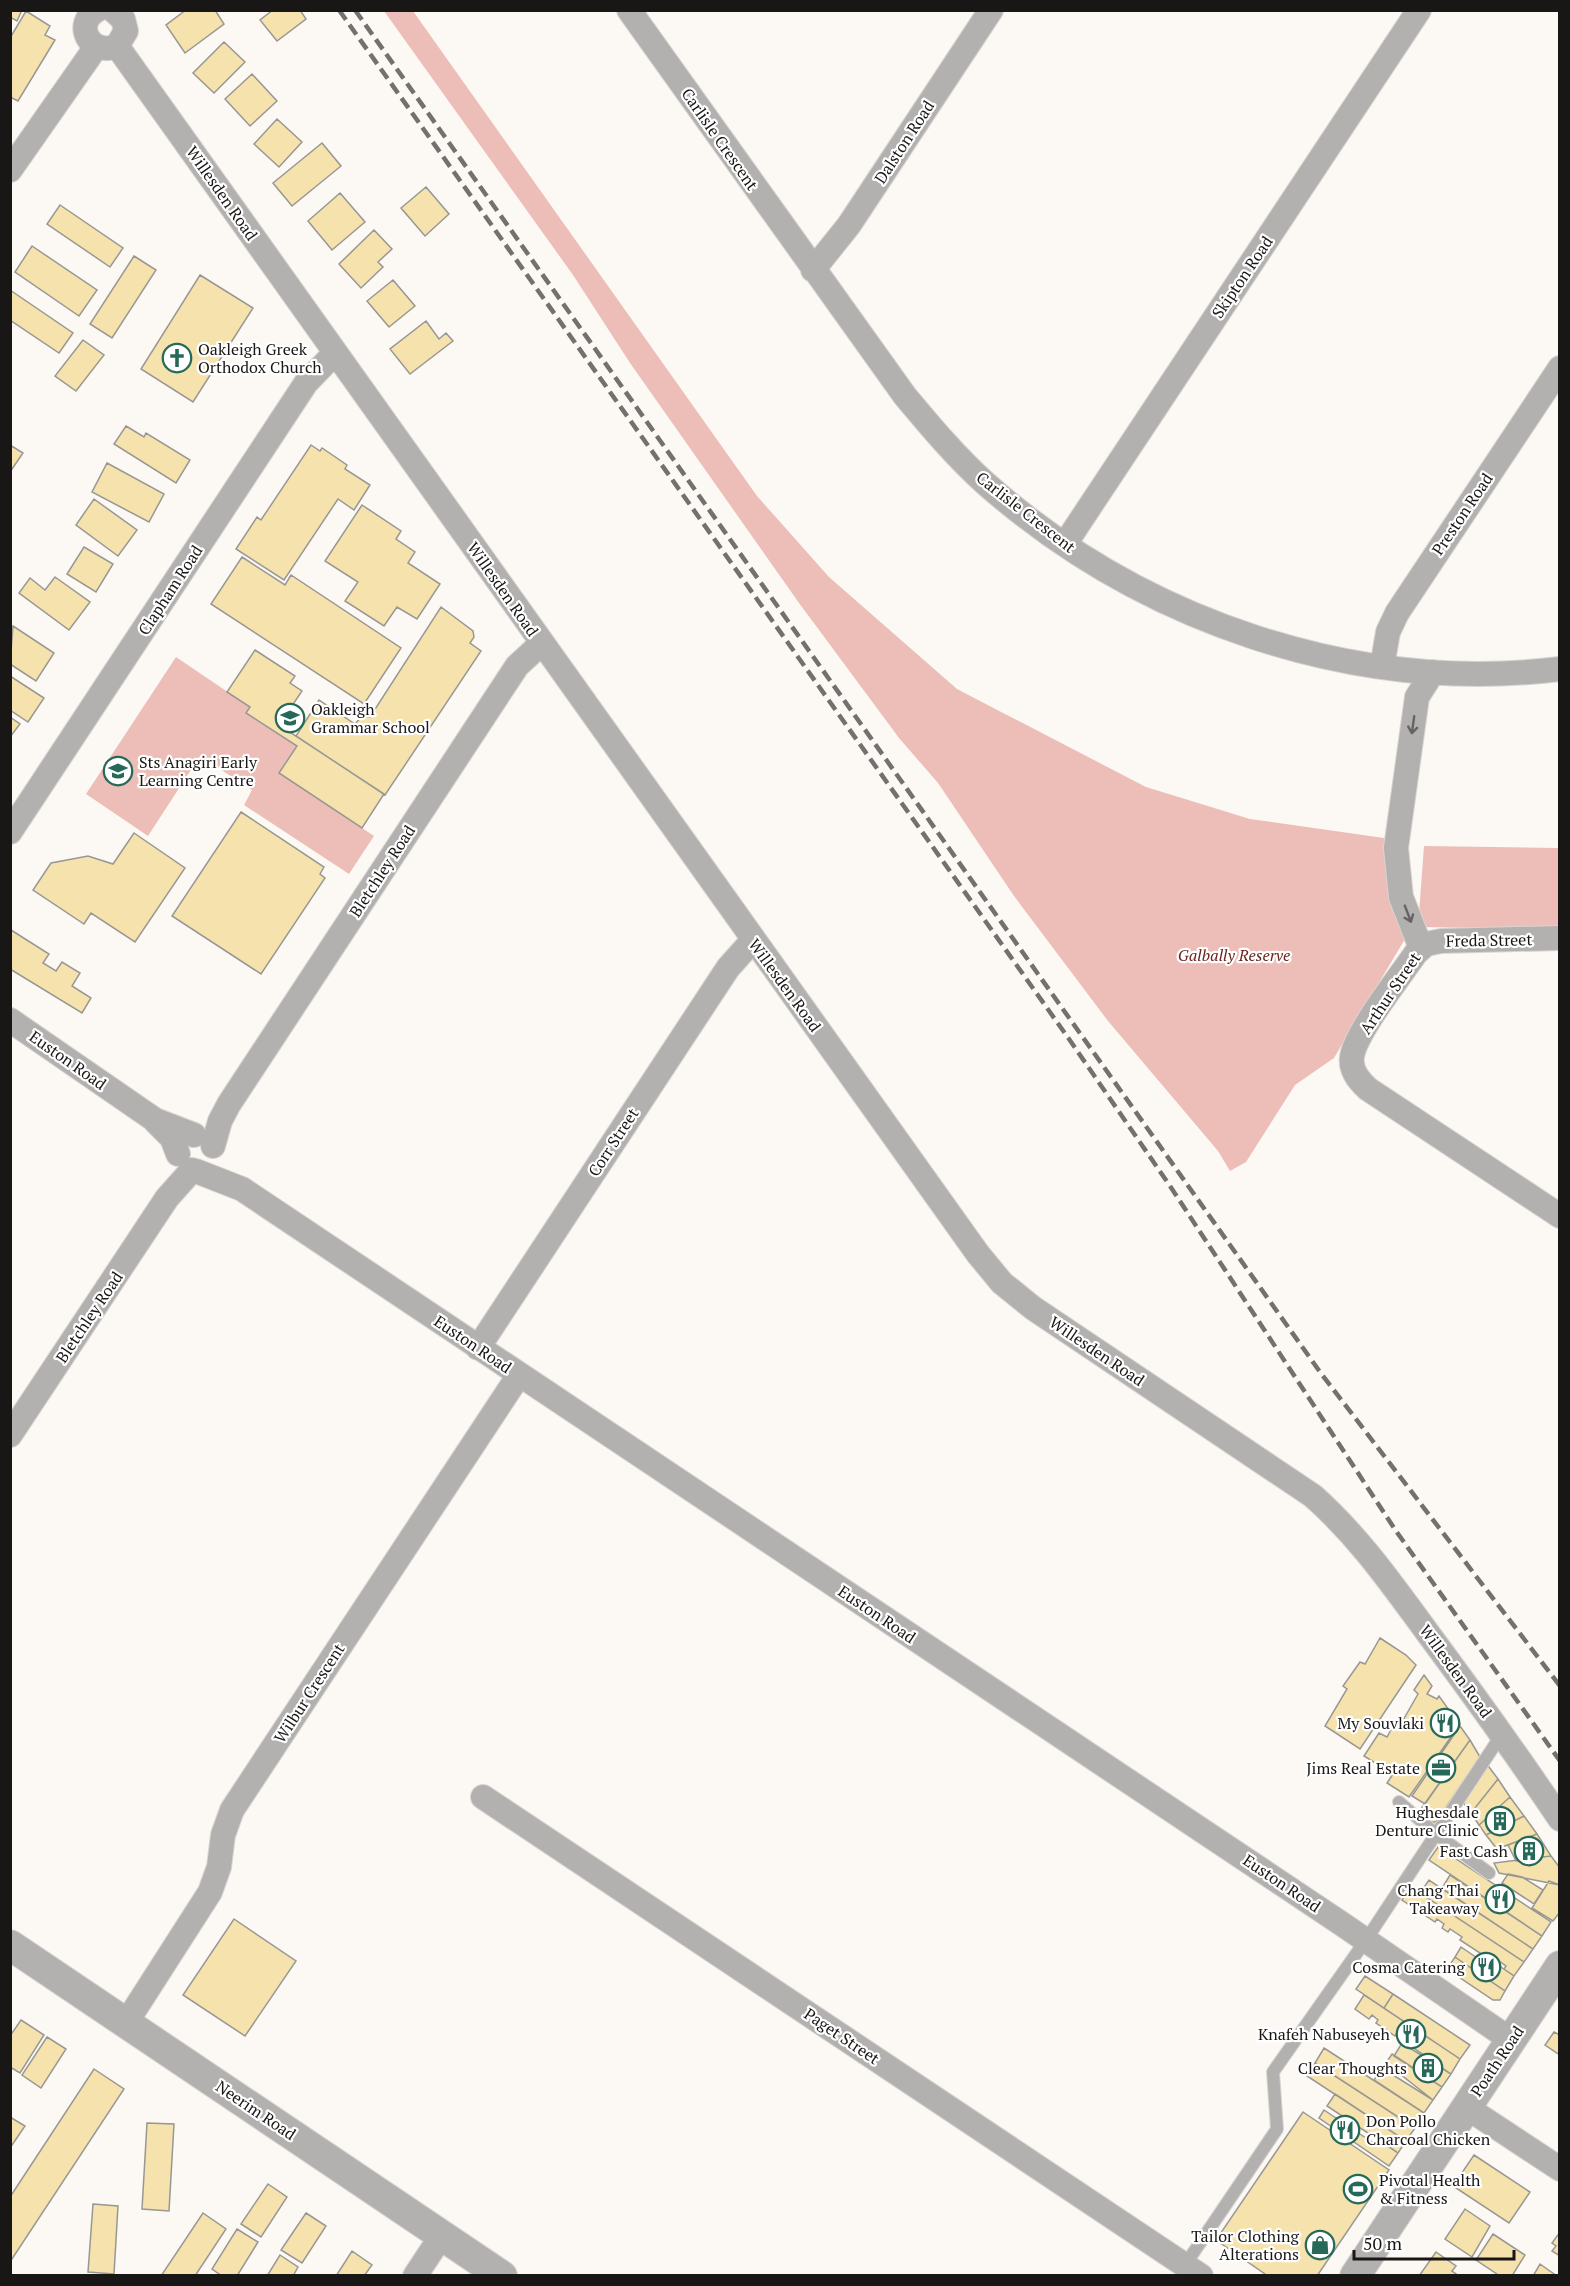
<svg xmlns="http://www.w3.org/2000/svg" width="1570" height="2286" font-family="'PT Serif',serif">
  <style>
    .green { fill: #edbeb7 }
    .building { fill: #f5e2ac; stroke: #999793; stroke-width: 1.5 }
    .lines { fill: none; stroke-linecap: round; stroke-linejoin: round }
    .service-casing { stroke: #d8d5d1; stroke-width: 14 }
    .minor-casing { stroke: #d8d5d1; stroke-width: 26 }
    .tertiary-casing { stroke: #d8d5d1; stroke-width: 32 }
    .service { stroke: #b3b1b0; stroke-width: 12 }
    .minor { stroke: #b3b1b0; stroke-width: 24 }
    .tertiary { stroke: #b3b1b0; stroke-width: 30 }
    .rail { stroke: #73716f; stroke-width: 4.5; stroke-dasharray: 12 6; stroke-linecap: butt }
    .oneway { stroke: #666463 }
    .labels { text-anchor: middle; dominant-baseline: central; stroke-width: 4.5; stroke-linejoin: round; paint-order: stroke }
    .street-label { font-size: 16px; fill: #191716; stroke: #fff }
    .poi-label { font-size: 16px; fill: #191716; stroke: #fff; text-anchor: end }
    .park-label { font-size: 16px; font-style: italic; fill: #6b251e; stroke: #fff }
  </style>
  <rect width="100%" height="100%" fill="#fcf9f5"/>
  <path class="green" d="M384,11H413L757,496L829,577L957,689L1146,787L1250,819L1384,838L1405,939L1334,1058L1295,1085L1246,1162L1230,1171L1218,1151L1108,1021L1014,896L938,783L899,738L799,603L630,363L573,275Z
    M176,657L250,707L247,713L297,746L280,773L374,836L349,874L244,805L252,790L200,756L148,836L86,794Z
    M1424,846L1559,848V926L1534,929L1418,927Z"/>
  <path class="building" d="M10,10H22L17,21L10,17Z
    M186,10H215L224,24L185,53L166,25Z
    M273,10H300L306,19L277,41L260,20Z
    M26,11L50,26L45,35L55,40L18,101L10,97V38Z
    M224,42L245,62L214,93L193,73Z
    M252,74L277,101L250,126L225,99Z
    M277,119L302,142L279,167L254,144Z
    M322,143L341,166L292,206L273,183Z
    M426,187L449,214L425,236L401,208Z
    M340,193L365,222L332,250L308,221Z
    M60,205L123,248L110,267L47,224Z
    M374,230L392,249L378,262L383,267L361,288L339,264Z
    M32,246L97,290L79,316L15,272Z
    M134,256L156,270L112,338L90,324Z
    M200,275L253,308L193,402L141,369Z
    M393,280L415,306L389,327L367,301Z
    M10,290L73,333L59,353L10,320Z
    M426,321L439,339L446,333L453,341L410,374L390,349Z
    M83,340L104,355L76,391L55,376Z
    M126,426L144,437L146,433L190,460L176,483L114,444Z
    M10,445L23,453L10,472Z
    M311,445L320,451L322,448L347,465L345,469L370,485L354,510L338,499L284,580L236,549L257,517L261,520Z
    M107,463L164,494L149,522L92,492Z
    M94,499L137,530L118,556L76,525Z
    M362,505L401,531L396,539L415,552L408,563L440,584L417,619L397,607L384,626L345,601L358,582L325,561Z
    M84,547L113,564L96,592L67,574Z
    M242,557L285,585L291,575L401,648L364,704L211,604Z
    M55,577L90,602L69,630L19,593L30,578L45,590Z
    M441,607L473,631L474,637L470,643L481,651L385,795L296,736L319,700L355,724L362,716L370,717Z
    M13,626L54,653L36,681L10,664Z
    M255,650L295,676L290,683L302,691L279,725L384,794L362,828L279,773L297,746L246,713L250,707L227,692Z
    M10,676L44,698L28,722L10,710Z
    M10,717L20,724L10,737Z
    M241,812L324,867L320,874L325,878L261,974L172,916Z
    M134,833L185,868L135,942L91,913L84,924L33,890L51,863L88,856L113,864Z
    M11,930L49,954L43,963L56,971L62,962L80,973L72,986L91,998L82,1013L10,969Z
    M1380,1638L1406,1655L1416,1665L1360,1749L1325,1726L1347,1689L1343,1686L1360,1662L1365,1664Z
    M1424,1675L1432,1686L1427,1694L1437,1699L1439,1696L1449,1710L1446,1715L1460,1724L1409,1797L1387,1783L1393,1774L1364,1756L1379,1733L1387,1737L1393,1726L1398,1729L1418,1694L1414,1690Z
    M1460,1726L1470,1740L1425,1804L1412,1796Z
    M1470,1740L1480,1757L1436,1822H1431L1418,1813Z
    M1486,1763L1498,1779L1471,1813L1461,1800Z
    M1498,1779L1510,1797L1479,1825L1471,1813Z
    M1510,1797L1524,1816L1486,1835L1479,1825Z
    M1524,1816L1537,1834L1497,1849L1486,1835Z
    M1537,1834L1551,1856L1516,1861L1508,1845Z
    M1438,1847L1551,1922L1542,1936L1429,1860Z
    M1551,1856L1560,1868V1885L1499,1873L1494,1863Z
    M1508,1874L1522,1877L1543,1890L1534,1904L1502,1883Z
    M1450,1875L1542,1936L1533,1949L1442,1888Z
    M1429,1880L1533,1949L1524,1962L1420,1893Z
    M1549,1881L1560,1885V1912L1553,1921L1532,1908Z
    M1411,1887L1524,1962L1514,1976L1504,1969L1506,1966L1499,1961L1497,1965L1492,1961L1494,1958L1488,1954L1486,1957L1460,1940L1462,1937L1450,1929L1448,1932L1442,1928L1444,1924L1437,1919L1435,1922L1402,1900Z
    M234,1919L296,1961L245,2036L183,1995Z
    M1461,1947L1489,1966L1492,1961L1514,1976L1505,1991L1455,1957Z
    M1455,1957L1505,1991L1500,2000H1493L1447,1969Z
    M1365,1976L1393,1994L1384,2008L1356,1989Z
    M1393,1994L1470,2045L1460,2059L1384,2008Z
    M1364,1995L1460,2059L1451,2074L1401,2039L1403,2036L1398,2032L1395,2036L1376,2023L1378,2020L1372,2015L1369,2019L1355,2009Z
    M21,2020L44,2035L20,2073L10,2067V2036Z
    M1554,2032L1560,2035V2055L1545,2045Z
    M47,2037L66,2049L41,2088L22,2075Z
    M1402,2043L1451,2074L1442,2087L1394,2056Z
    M1324,2048L1424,2113L1415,2128L1315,2063Z
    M1392,2054L1442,2087L1433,2100L1386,2063Z
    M1315,2063L1415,2128L1406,2141L1307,2076Z
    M1382,2068L1433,2100L1424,2113L1374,2080Z
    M94,2069L124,2089L10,2262V2197Z
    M1335,2094L1406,2141L1398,2153L1327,2106Z
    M1324,2110L1378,2146L1381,2141L1398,2153L1389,2166L1319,2118Z
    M1303,2112L1389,2170L1317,2276H1268L1216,2240Z
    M10,2117L25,2126L10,2148Z
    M147,2123L174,2124L169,2211L142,2209Z
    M1474,2155L1530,2192L1509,2223L1453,2186Z
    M268,2184L287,2197L261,2237L241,2224Z
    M93,2204L118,2206L114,2274L88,2272Z
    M1465,2209L1490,2226L1472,2257L1445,2239Z
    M203,2213L226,2229L195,2276H161Z
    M306,2213L326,2226L302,2263L281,2250Z
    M237,2229L258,2242L237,2276H222L212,2269Z
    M1560,2232V2256L1552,2251L1556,2246L1552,2243Z
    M1493,2234L1525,2255L1512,2276H1500L1476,2260Z
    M352,2251L372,2265L364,2276H336Z
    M1436,2252L1456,2266L1452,2271L1459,2276H1419Z
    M280,2255L298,2267L293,2276H267Z
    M1540,2264L1557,2276H1533Z"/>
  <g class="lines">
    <g class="service-casing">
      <path id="service" d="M1399,1802L1436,1834L1489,1873
        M1185,2265L1277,2129L1273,2072L1366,1940L1502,1734"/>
    </g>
    <g class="minor-casing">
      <path id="minor" d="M97,10C73,23 89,57 117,46L126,31L123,19L113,10
        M629,10L905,396C931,427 956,457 985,483C1140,620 1353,694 1560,669
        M117,46L978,1254L1002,1283L1033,1308L1313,1496C1359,1537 1391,1583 1427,1632C1473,1694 1517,1755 1560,1819
        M10,170L96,47
        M813,270L849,225L991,10
        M1065,544L1419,10
        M1382,667L1388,632L1397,613L1560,368
        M10,832L306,383L335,353
        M1560,938L1441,941L1426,944L1416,953C1401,975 1355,1033 1352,1057C1350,1070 1359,1081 1368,1089L1560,1216
        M1421,948L1401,897L1396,848L1417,697L1433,672
        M10,1020L155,1120L194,1135
        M156,1122L172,1138L178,1154
        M213,1146L220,1121L229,1104L517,666L542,643
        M196,1171L242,1189L1342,1924L1511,2040
        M478,1348L728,968L753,940
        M10,1435L167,1198L192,1170
        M483,1797L1201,2276
        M126,2023L210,1892L219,1867L223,1835L232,1810L519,1375
        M1466,2107L1560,2169
        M415,2276L442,2235"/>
    </g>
    <g class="tertiary-casing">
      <path id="tertiary" d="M10,1945L502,2276
        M1355,2276L1560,1966"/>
    </g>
    <use href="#service" class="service"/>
    <use href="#minor" class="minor"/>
    <use href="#tertiary" class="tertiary"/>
    <path class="rail" d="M339,10L1069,1039L1170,1186L1396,1531L1560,1761
      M355,10L1320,1372L1560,1686"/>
  </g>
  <defs><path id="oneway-shaft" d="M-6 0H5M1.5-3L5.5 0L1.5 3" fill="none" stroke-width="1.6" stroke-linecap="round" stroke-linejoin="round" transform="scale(1.5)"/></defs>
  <g class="oneway">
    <use href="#oneway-shaft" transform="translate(1413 725) rotate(98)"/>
    <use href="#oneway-shaft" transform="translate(1408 914) rotate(69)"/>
  </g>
  <defs>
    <g id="church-ring" transform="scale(1.5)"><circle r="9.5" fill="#fff" stroke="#276958" stroke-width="1.5"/><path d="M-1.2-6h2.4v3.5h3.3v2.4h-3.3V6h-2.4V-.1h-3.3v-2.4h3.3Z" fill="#276958"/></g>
    <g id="school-ring" transform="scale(1.5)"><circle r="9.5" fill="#fff" stroke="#276958" stroke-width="1.5"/><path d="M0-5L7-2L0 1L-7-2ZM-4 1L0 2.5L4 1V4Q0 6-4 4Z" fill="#276958"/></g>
    <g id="restaurant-ring" transform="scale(1.5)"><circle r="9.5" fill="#fff" stroke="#276958" stroke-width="1.5"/><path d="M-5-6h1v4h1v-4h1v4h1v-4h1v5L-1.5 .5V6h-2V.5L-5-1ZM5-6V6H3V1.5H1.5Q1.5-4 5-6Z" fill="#276958"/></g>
    <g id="office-ring" transform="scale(1.5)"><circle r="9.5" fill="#fff" stroke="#276958" stroke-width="1.5"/><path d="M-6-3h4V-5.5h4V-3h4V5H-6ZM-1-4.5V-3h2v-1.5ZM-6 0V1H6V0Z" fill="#276958"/></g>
    <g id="building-ring" transform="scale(1.5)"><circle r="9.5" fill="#fff" stroke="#276958" stroke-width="1.5"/><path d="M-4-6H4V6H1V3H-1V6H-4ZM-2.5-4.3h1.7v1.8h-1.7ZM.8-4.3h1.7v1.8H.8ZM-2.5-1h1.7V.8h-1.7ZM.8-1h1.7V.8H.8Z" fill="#276958"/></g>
    <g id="stadium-ring" transform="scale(1.5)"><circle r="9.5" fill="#fff" stroke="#276958" stroke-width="1.5"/><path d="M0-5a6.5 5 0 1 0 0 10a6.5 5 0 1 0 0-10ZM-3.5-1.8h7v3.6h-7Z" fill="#276958"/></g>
    <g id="shop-ring" transform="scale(1.5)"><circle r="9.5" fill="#fff" stroke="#276958" stroke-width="1.5"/><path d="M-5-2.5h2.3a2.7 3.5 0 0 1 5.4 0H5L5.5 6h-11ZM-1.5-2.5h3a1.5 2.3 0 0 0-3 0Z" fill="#276958"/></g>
  </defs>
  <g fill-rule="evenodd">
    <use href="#church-ring" x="177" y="358"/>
    <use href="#school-ring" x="290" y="718"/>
    <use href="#school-ring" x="118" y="771"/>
    <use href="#restaurant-ring" x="1445" y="1723"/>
    <use href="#office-ring" x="1441" y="1768"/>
    <use href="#building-ring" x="1500" y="1821"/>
    <use href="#building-ring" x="1529" y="1851"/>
    <use href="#restaurant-ring" x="1500" y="1899"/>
    <use href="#restaurant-ring" x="1486" y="1967"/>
    <use href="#restaurant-ring" x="1411" y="2034"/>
    <use href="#building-ring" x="1428" y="2068"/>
    <use href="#restaurant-ring" x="1345" y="2130"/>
    <use href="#stadium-ring" x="1358" y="2189"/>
    <use href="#shop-ring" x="1320" y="2245"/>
  </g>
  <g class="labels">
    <g class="street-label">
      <text transform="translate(720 139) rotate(55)">Carlisle Crescent</text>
      <text transform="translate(904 142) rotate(-57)">Dalston Road</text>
      <text transform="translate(222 193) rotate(55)">Willesden Road</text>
      <text transform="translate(1242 277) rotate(-56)">Skipton Road</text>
      <text transform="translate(1026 512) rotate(38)">Carlisle Crescent</text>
      <text transform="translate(1462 514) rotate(-56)">Preston Road</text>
      <text transform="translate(503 589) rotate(55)">Willesden Road</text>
      <text transform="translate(170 590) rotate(-57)">Clapham Road</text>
      <text transform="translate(382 871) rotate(-57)">Bletchley Road</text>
      <text transform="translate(1489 940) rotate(-1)">Freda Street</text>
      <text transform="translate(785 985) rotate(54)">Willesden Road</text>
      <text transform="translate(1390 993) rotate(-56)">Arthur Street</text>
      <text transform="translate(68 1060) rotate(35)">Euston Road</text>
      <text transform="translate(613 1142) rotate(-57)">Corr Street</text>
      <text transform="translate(89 1317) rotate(-56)">Bletchley Road</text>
      <text transform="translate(473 1344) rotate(34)">Euston Road</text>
      <text transform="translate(1097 1351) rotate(34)">Willesden Road</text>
      <text transform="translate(877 1614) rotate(34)">Euston Road</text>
      <text transform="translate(1456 1671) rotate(54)">Willesden Road</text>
      <text transform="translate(309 1693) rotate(-57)">Wilbur Crescent</text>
      <text transform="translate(1282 1883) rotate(34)">Euston Road</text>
      <text transform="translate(842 2036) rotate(34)">Paget Street</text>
      <text transform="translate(1497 2061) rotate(-56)">Poath Road</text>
      <text transform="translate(256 2110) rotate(34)">Neerim Road</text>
    </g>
    <g class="poi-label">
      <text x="198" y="349" text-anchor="start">Oakleigh Greek<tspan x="198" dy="18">Orthodox Church</tspan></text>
      <text x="311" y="709" text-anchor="start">Oakleigh<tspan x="311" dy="18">Grammar School</tspan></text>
      <text x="139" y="762" text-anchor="start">Sts Anagiri Early<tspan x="139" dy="18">Learning Centre</tspan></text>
      <text x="1424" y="1723">My Souvlaki</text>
      <text x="1420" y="1768">Jims Real Estate</text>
      <text x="1479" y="1812">Hughesdale<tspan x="1479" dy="18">Denture Clinic</tspan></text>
      <text x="1508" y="1851">Fast Cash</text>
      <text x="1479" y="1890">Chang Thai<tspan x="1479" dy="18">Takeaway</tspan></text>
      <text x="1465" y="1967">Cosma Catering</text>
      <text x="1390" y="2034">Knafeh Nabuseyeh</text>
      <text x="1407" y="2068">Clear Thoughts</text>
      <text x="1366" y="2121" text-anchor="start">Don Pollo<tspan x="1366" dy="18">Charcoal Chicken</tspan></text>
      <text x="1379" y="2180" text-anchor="start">Pivotal Health<tspan x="1379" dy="18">&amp; Fitness</tspan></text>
      <text x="1299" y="2236">Tailor Clothing<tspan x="1299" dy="18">Alterations</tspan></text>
    </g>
    <g class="park-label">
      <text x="1234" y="955">Galbally Reserve</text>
    </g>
  </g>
  <rect width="1570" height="2286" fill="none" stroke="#191716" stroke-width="24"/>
  <path d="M1354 2250v9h160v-9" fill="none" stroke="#191716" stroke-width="3"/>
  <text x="1363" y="2250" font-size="18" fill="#191716" stroke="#ffffff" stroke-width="4.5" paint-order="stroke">50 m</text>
</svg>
